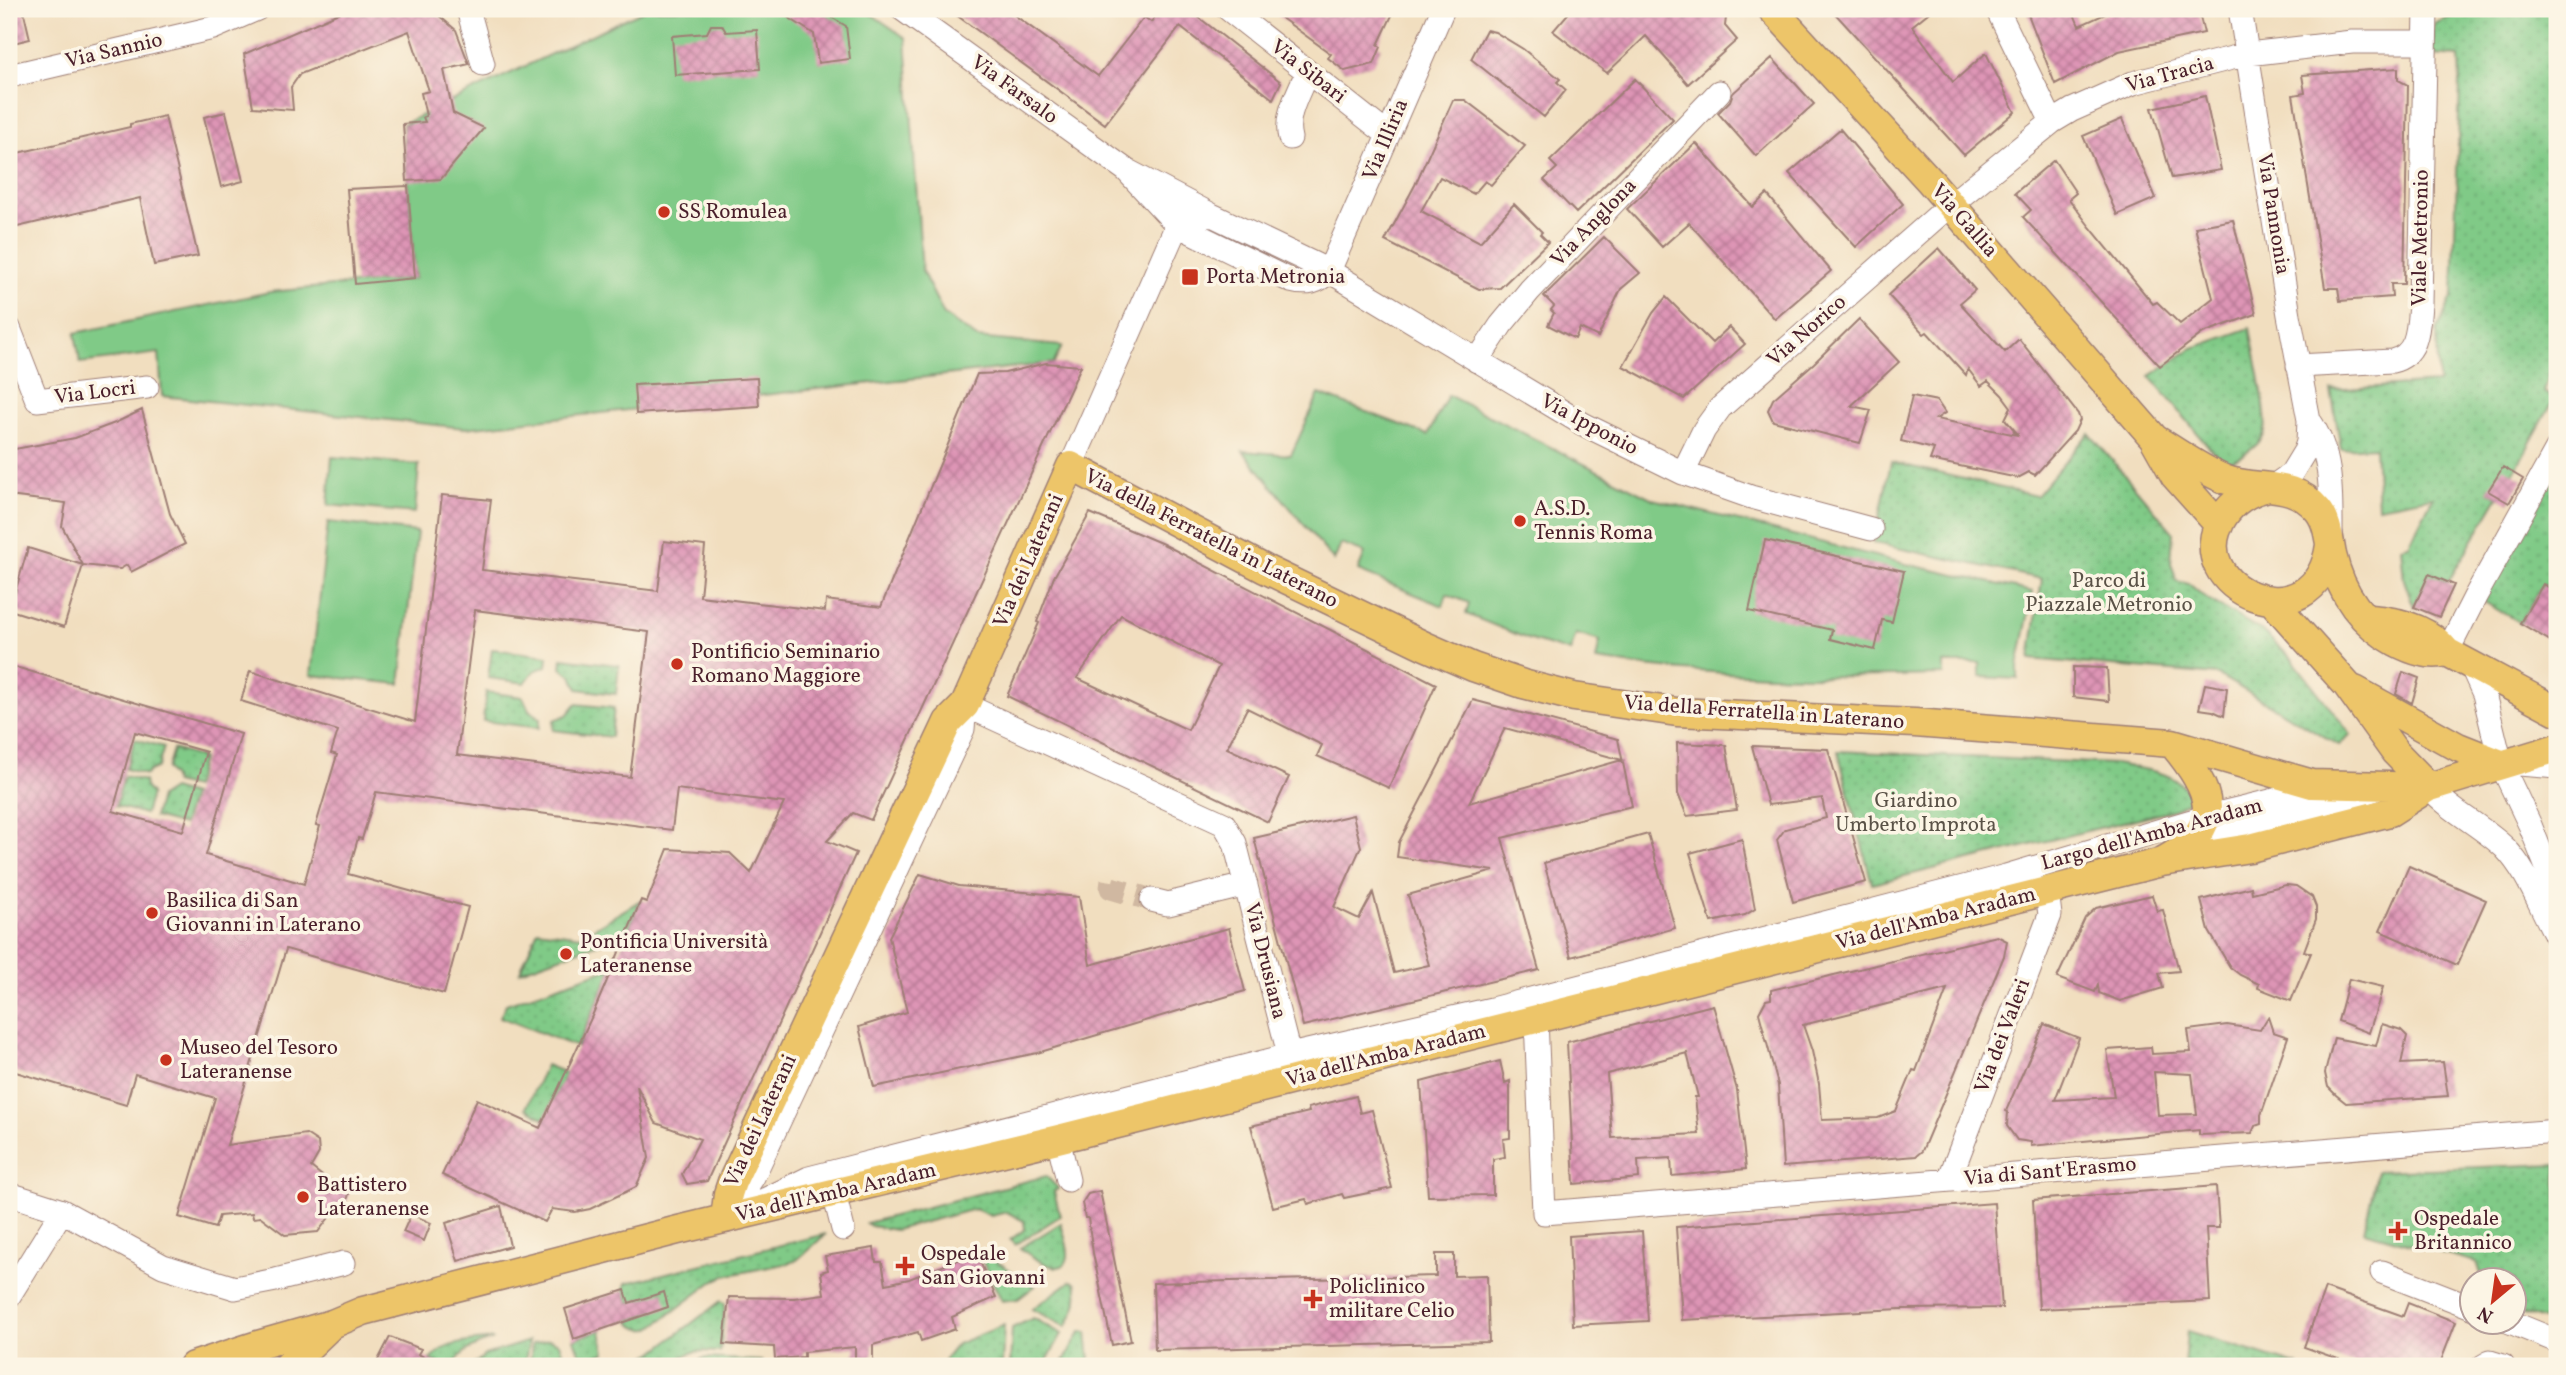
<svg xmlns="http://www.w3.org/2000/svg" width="2566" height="1375" font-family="Vollkorn,serif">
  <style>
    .green { fill: url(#green-dots); stroke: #657459; stroke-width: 2 }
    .pitch { fill: #80ca87; stroke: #657459; stroke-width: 2 }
    .building { fill: url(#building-cross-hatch); fill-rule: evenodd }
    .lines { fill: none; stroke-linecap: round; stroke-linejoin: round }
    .minor-tunnel { stroke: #d0b8a1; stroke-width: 23; stroke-dasharray: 23 11; stroke-linecap: butt }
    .minor-casing { stroke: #9e7e75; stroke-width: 25 }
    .major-casing { stroke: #9e7e75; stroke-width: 31 }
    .minor { stroke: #fff; stroke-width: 23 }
    .major { stroke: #edc569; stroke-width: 28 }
    .poi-dot { fill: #c8321e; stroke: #fcf5e5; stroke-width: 2.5 }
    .labels { text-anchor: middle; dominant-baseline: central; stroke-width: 7; stroke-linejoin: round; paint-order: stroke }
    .street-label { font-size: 21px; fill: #4a1f2b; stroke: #fcf5e5 }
    .poi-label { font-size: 21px; fill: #4a1f2b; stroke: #fcf5e5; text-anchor: start }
    .park-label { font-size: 21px; fill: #5a5247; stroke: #fcf5e5 }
  </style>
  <defs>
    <pattern id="green-dots" width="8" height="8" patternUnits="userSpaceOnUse" patternTransform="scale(1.75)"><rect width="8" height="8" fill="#80ca87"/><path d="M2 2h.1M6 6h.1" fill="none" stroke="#70ad75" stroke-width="1.8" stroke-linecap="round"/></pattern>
    <pattern id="building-cross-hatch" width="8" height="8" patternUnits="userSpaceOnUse" patternTransform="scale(1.75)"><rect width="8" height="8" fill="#de95b6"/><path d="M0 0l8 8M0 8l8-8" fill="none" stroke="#b67994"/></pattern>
  </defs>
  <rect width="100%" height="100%" fill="#fcf5e5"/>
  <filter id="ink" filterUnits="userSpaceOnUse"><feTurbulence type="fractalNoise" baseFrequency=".0143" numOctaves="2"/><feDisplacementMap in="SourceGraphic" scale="14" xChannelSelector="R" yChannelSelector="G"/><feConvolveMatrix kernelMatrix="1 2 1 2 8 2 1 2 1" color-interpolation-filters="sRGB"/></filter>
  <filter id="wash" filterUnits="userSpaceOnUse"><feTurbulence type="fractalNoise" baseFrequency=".00686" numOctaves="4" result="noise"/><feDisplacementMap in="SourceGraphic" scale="28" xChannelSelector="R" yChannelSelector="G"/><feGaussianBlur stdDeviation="1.57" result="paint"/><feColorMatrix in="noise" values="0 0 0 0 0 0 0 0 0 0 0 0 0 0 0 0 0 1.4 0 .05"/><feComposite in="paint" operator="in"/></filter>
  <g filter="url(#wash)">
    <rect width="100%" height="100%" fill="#f1debf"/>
    <path class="green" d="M2460,9H2557V362H2553L2544,392L2555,398L2513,474L2489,491L2498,497L2448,582L2429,575L2414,607L2404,580L2401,547L2409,545L2433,497L2378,507L2375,447L2341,449L2331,390L2438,383L2437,330L2453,295L2460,82L2459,57L2433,55L2434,24L2460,13Z
      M2250,328C2253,347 2269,416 2265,431C2260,449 2238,457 2224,465L2150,376L2193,348Z
      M2089,433L2173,532L2171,563L2177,581L2189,584L2208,600L2261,630L2292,659L2351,735L2339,745L2218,675L2030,659L2042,579L1874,543L1891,462L2036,496Z
      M2557,462V592L2543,584L2520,623L2481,600Z
      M492,649L548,656L547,666L534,671L525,683L488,678Z
      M562,658L619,665L616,694L578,689L572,676L561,668Z
      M486,692L523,697L529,710L540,718L539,728L483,721Z
      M576,704L614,708L611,737L553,730L554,720L567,715Z
      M135,739L164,747L158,767L149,771L146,775L126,769Z
      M173,749L202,758L194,788L174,783L173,778L167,769Z
      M1838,751L2115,764C2139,769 2178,770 2189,795L2187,802L2176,809L1872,884Z
      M124,776L144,781L145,787L151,794L145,814L116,806Z
      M172,789L192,795L183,825L154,817L160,797Z
      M641,900L627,933L520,971L538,930L581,936Z
      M613,967L577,1047L500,1017L506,1004Z
      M546,1065L566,1073L545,1119L526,1108Z
      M2557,1164V1324L2514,1311V1280H2482L2476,1262L2364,1231L2377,1171Z
      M1046,1176L1057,1187L1058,1189L1054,1191L1060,1216L1015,1245L1010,1240L1025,1229L1024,1221L1007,1212L991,1216L975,1209L895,1230L871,1226L866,1223Z
      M1061,1223C1063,1232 1069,1247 1068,1256C1065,1282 1028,1254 1020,1248Z
      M826,1234L797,1260L789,1263L724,1276L715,1280L650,1329C638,1330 632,1328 627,1316L633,1319L644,1315L639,1300L629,1303L624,1290L626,1283Z
      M979,1254H985L1035,1286L1018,1299L1002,1301Z
      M1071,1281L1076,1283C1080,1301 1075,1311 1066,1327L1032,1309Z
      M721,1301L725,1303L720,1352C702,1351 686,1348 677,1366H628L630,1359L645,1357L654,1352Z
      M1033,1318L1062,1334L1044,1366H1010L1012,1328Z
      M1004,1325L1002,1366L945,1364L944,1360L957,1344Z
      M601,1330L605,1353L582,1360L574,1339Z
      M1081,1331L1087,1332L1090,1359L1083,1366H1067L1064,1361Z
      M2187,1331L2299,1366H2184Z
      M493,1339C475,1346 463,1349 453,1366H442L431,1360C442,1341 473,1342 493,1339Z
      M549,1339L559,1343L567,1366H530L532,1344Z
      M529,1341L524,1366H472L485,1355Z
      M706,1358L761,1361L766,1366H697L701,1359Z"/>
    <path class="pitch" d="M646,9H864L906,38L922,271L944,315L977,338L1062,346L1054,363L465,428L162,396L159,353L80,363L75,333L270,292L415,278L403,124Z
      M1319,394L1428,435L1448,395L1653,499L1906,564L2033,592L2018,666V679L1980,677V663H1944V675C1826,678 1713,677 1596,660L1600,641L1576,634L1570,652L1528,639L1466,614L1469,603L1447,594L1443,606L1358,571L1365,553L1341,544L1334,561L1243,451L1291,455Z
      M332,457L419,465L415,513L328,505Z
      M328,522L417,532L400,684L311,675Z"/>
    <g id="blocks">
      <path class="building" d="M9,9H23L30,39L9,44Z
        M348,9H431L456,30L469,64L444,70L453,113L484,128L441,179L407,181L403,124L425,122L423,117L426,116L421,93L429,91L409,31L300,74L291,87L293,110L253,107L244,54Z
        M775,9H818L846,26L850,59L818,63L814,34Z
        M948,9H1006L1098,76L1144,17L1151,22L1160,10L1158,9H1194L1192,12L1281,82L1273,99L1180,27L1105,124Z
        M1269,9H1395L1378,45L1381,47L1374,64L1345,71L1328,58L1331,54Z
        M1572,9H1663L1670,16L1679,9H1727L1725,26L1737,40L1688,84L1646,36L1607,73L1553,31Z
        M1831,9H1933L1912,26L1953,82L1986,53L2015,112L1964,155Z
        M2026,9H2072L2079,26L2116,9H2198L2204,33L2119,51L2055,84Z
        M711,25H722L726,32L757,30L760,69L675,75L672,36L707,33Z
        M1486,30L1495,32L1523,49L1560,79L1557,82L1566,90L1544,117L1471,59Z
        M1772,58L1814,104L1756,156L1718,113L1730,101L1733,93Z
        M2398,68V80L2408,85L2404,284H2391L2392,297L2340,301L2338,288H2325L2293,95L2305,93L2302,75Z
        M1635,79L1673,119L1576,213L1544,180L1557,168L1550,161Z
        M2205,96L2221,170L2172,178L2152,108Z
        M1453,100H1465L1525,146L1491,185L1485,181L1474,194L1440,177L1421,211L1480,242L1514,204L1542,232L1540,234L1548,242L1500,288L1479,289L1385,241L1415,185Z
        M226,112L243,181L221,187L204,117Z
        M165,116L198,256L154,265L140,198L9,229V155L130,127V124Z
        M2122,119L2156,198L2117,215L2083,136Z
        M1840,129L1903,204L1856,247L1789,173Z
        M1696,143L1753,207L1767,194L1831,271L1775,319L1689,223L1662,247L1627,209Z
        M2054,160L2076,193L2069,199L2090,227L2153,304L2157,302L2180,324L2213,298L2195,227L2233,220L2256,314L2203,333L2160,366L2023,217L2031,210L2015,193Z
        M408,186L415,278L355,284L347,189Z
        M1604,237L1640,273L1621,289L1598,337L1580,328L1575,339L1548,325L1554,313L1551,310L1554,306L1544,296Z
        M1939,248L1975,290L1960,303L2005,352L2019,339L2078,414L2080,420L2075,431L2035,475L2029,472L2018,478L1930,460L1934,449L1901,441L1912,396L1937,401L1945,413L1936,419L2017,435L2013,431L2016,432L2005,419L2011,407L2002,395L1988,381L1981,386L1968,369L1966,375L1927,332L1924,334L1888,295Z
        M1666,297L1712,343L1729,327L1745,344L1684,399L1623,366L1653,313Z
        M1859,319L1899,362L1851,406L1871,410L1860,443L1773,421L1768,410L1773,399L1814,363Z
        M1046,363L1081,366L871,820L853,813L827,841L856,853L707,1181L687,1184L682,1174L700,1139L656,1123L637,1086L649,1158L636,1187L590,1209L575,1212L552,1209L545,1222L442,1175L477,1099L540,1128L592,1016L641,900L647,902L668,849L730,853L751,873L784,803L677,789L672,830L376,792L362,839L358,838L348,874L468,907L444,994L286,949L227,1145L306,1134L318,1142L319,1153L311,1167L331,1183L344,1186L349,1194L346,1204L337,1207L318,1232L285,1235L261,1217L253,1218L252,1213L219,1216L215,1228L179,1217L215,1098L135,1074L126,1105L9,1070V665L241,734L206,855L304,884L320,826L316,825L337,755L331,753L338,731L241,701L250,671L415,722L442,495L491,500L482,570L658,591L664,541L705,546L700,596L825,611L826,600L881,607L977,374L1005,373ZM475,610L649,632L630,777L457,755ZM135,732L206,752L183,831L113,811Z
        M757,378L759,406L636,414L634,385Z
        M142,410L170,514L185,544L131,572L127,565L120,569L83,565L64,627L10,610L28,548L83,565L62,526L66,503L9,496V450L75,438L115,423Z
        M2503,467L2523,479L2509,503L2488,491Z
        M1090,513L1163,544L1436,684L1389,788L1317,756L1322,745L1247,708L1227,748L1289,777L1268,822L1007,696L1039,623L1037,622L1054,577ZM1121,615L1219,666L1188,730L1077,678Z
        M1765,540L1904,571L1892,622L1882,620L1875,650L1830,639L1832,630L1749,611Z
        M2429,574L2454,585L2439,617L2414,607Z
        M2543,584L2557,592V645L2520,623Z
        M2073,667L2107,668L2109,701L2073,697Z
        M2403,672L2419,678L2412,703L2396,694Z
        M2205,684L2227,688L2224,716L2213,711L2199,709Z
        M1473,700L1618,739L1632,806L1502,838L1539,970L1303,1026L1254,838L1353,815L1361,847L1334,907L1359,919L1373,893L1394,973L1429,965L1408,895L1494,871L1397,857L1399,842ZM1505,728L1622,760L1469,803Z
        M1677,743L1726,745L1737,810L1687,816L1678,794Z
        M1752,746L1828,749L1866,882L1793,902L1777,840L1785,829L1826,818L1822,798L1768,805Z
        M1648,834L1675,928L1571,957L1544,863Z
        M1742,839L1755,909L1745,915L1711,922L1690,853Z
        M2409,866L2486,900L2457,965L2380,931Z
        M920,874L959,886L1079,897L1090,965L1229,928L1245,991L1037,1053L874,1087L859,1027L907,1012L889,937Z
        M2286,885L2296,886L2312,897L2316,907V919L2304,951L2311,953L2291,1001L2258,988L2259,984L2240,975L2230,967L2209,931L2201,900L2251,887L2252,893Z
        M2152,895L2157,911L2163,910L2179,971L2159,973L2163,988L2120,1001L2099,993L2098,985L2095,992L2057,978L2085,918L2096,908Z
        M1997,936L2007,941L2004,956L1922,1151L1916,1156L1783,1167L1778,1085L1759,1013L1766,1000L1771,999V990ZM1947,989L1916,1071L1913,1070L1896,1111L1878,1118L1822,1120L1819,1084L1812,1051L1803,1025Z
        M2349,979L2383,987L2369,1033L2338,1021Z
        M1713,1005L1737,1090L1746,1169L1672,1176L1671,1158L1638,1160L1639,1178L1574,1184L1567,1042ZM1687,1053L1698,1097H1695L1699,1134L1612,1138L1607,1074Z
        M2268,1017L2273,1032L2288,1037L2261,1115V1124L2255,1126L2252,1133L2199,1135V1130L2031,1146V1142L2017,1140L2007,1126L2008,1112L2006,1111L2044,1024L2079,1038L2055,1100L2114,1097L2107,1050L2151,1047L2152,1054L2191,1052L2188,1030L2227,1025L2260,1030ZM2154,1072L2192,1074L2197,1114L2158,1115Z
        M2382,1024L2401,1030L2407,1036L2401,1064L2443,1062L2448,1096L2346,1103L2336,1095L2328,1087L2325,1073L2334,1038L2376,1046Z
        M1500,1061L1505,1083L1510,1081V1138L1503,1139L1505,1157L1493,1159V1195L1428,1196L1421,1082Z
        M1356,1096L1360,1113L1372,1110L1392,1188L1344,1198L1342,1194L1308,1204L1306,1199L1273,1207L1251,1126L1309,1112L1308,1108Z
        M2216,1186L2219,1228H2206L2210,1301L2039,1309L2033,1200Z
        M1100,1191L1131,1341L1112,1345L1093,1253L1088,1218H1085L1082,1203L1088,1194Z
        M1994,1203L2002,1308L1901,1309L1682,1320L1676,1227Z
        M501,1206L510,1246L458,1261L446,1223Z
        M411,1214L431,1223L424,1241L403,1232Z
        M1642,1231L1648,1321L1573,1325L1569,1236Z
        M874,1248L876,1262H882L886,1284L909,1279L976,1253L996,1297L952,1317L955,1329L921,1341L918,1332L873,1345V1366H855V1347L804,1352V1357L775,1359L774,1347L724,1344L729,1297L794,1298L824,1294L821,1272L828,1270L825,1256Z
        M1436,1254H1454V1276L1487,1275L1489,1342L1155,1350L1153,1283L1436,1276Z
        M2325,1288L2403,1316L2408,1303L2456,1322L2439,1366H2358L2304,1347Z
        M625,1290L629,1303L664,1292L668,1307L574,1339L565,1309Z
        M390,1337L421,1349L418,1354L442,1366H375Z"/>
    </g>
  </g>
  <g filter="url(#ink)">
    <use href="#blocks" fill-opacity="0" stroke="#9e7e75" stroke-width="2"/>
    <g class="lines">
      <path class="minor-tunnel" d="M1112,881L1111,888L1152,900"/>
      <g class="minor-casing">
        <path id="minor" d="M468,9L483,64
          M902,9L1126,170L1210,214
          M1228,9L1388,135
          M1997,9L2052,122
          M2240,9L2289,315L2309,420L2308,442L2305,451L2291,474L2274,486
          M9,76L213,28L257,9
          M1290,138C1284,116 1299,93 1307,72
          M1126,170L1177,225L1291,281C1307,285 1318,283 1329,271L1443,9
          M9,328L37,400L147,387
          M1477,361L1501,325L1530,290L1719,92
          M2298,366L2392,361C2419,355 2418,327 2420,304L2426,9
          M2309,420C2333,453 2331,495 2331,535
          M1071,466L1177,225C1189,215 1199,214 1214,216L1329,271L1583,424L1683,473L1751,497L1871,529
          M1683,473L1704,430L1720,408L1950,205L2052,122L2072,110L2133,83L2248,54L2352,42H2425
          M2447,652L2475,597L2557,449
          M2471,665L2484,694L2501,764L2530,825L2557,893
          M2519,764L2557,767
          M2429,787C2451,812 2481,825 2505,848C2529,873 2540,908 2557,937
          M2184,852L2246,828L2374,790
          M1152,900L1168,904L1246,885
          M1536,1019L1544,1213L2557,1131
          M1058,1139L1068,1180
          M830,1178L843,1229
          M1949,1180L2050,915L2047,891L2033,886
          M9,1194L62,1211L163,1266L235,1288L276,1280L344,1263
          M756,1204L809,1178L1290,1055L1492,1009L2006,876L2205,817L2328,787
          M727,1216L753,1177L963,729L965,705L1224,824L1235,843L1293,1070
          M2382,1272L2472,1307
          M9,1296L62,1211
          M2510,1322L2557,1341
          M2483,1366L2490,1362L2503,1366"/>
      </g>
      <g class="major-casing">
        <path id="major" d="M1772,9L1930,181L2153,437L2175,476L2219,525
          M2155,439C2177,452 2200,469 2224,479C2258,492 2291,478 2318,510C2328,522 2329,540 2332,555C2341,594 2361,623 2396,642C2413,651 2429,656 2447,652
          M2268,487C2250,491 2233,501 2223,517C2177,589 2316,647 2330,545
          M2272,601L2347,685L2395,752L2429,787
          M2370,619C2399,621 2429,629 2447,652L2557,711
          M2355,690L2458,747L2501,764
          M2163,861C2229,826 2211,789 2172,743
          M725,1219L728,1194L732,1182L948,722L965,705L1071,466L1265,569L1425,646L1473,667L1523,684L1574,697L1677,712L1915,723L2172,743L2312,784L2429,787
          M193,1366L258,1345L332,1324L363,1311L678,1230L1058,1139L2162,862L2250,848L2390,812L2429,787L2557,748
          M288,1366L330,1326"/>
      </g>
      <use href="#minor" class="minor"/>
      <use href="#major" class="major"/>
    </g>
  </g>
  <g class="poi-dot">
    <circle cx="664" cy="212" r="7"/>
    <rect x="1181" y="268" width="18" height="18" rx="3.5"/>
    <circle cx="1520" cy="521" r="7"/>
    <circle cx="677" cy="664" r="7"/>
    <circle cx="152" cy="913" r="7"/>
    <circle cx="566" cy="954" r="7"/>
    <circle cx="166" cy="1060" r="7"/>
    <circle cx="303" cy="1197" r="7"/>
    <path d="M2394.5 1220.5h7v7h7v7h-7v7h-7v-7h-7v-7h7z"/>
    <path d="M901.5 1255.5h7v7h7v7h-7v7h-7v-7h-7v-7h7z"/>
    <path d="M1309.5 1288.5h7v7h7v7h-7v7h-7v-7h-7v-7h7z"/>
  </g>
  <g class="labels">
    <g class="street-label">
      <text transform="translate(114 51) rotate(-13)">Via Sannio</text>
      <text transform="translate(1308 72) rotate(38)">Via Sibari</text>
      <text transform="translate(2170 75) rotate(-15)">Via Tracia</text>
      <text transform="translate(1014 90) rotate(36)">Via Farsalo</text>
      <text transform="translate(1386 140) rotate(-67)">Via Illiria</text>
      <text transform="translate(2273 214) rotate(81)">Via Pannonia</text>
      <text transform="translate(1964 221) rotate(49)">Via Gallia</text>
      <text transform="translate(1594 223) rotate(-46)">Via Anglona</text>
      <text transform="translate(2421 238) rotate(-89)">Viale Metronio</text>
      <text transform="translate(1807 331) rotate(-41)">Via Norico</text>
      <text transform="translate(95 393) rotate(-7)">Via Locri</text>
      <text transform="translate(1589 425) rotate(28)">Via Ipponio</text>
      <text transform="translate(1211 539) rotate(27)">Via della Ferratella in Laterano</text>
      <text transform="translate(1029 561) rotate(-66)">Via dei Laterani</text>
      <text transform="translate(1764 713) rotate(4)">Via della Ferratella in Laterano</text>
      <text transform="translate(2152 835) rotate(-15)">Largo dell'Amba Aradam</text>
      <text transform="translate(1936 919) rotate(-14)">Via dell'Amba Aradam</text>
      <text transform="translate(1265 961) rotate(76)">Via Drusiana</text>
      <text transform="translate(2003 1036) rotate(-69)">Via dei Valeri</text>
      <text transform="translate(1386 1056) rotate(-14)">Via dell'Amba Aradam</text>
      <text transform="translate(761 1121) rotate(-65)">Via dei Laterani</text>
      <text transform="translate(2050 1172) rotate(-5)">Via di Sant'Erasmo</text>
      <text transform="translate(836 1193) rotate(-13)">Via dell'Amba Aradam</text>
    </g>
    <g class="poi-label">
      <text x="678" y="212">SS Romulea</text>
      <text x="1206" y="277">Porta Metronia</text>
      <text x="1534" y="509">A.S.D.<tspan x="1534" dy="24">Tennis Roma</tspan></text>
      <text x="691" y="652">Pontificio Seminario<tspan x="691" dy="24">Romano Maggiore</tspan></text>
      <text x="166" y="901">Basilica di San<tspan x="166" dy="24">Giovanni in Laterano</tspan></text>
      <text x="580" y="942">Pontificia Università<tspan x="580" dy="24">Lateranense</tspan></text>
      <text x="180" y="1048">Museo del Tesoro<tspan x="180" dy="24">Lateranense</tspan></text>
      <text x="317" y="1185">Battistero<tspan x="317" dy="24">Lateranense</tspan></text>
      <text x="2414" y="1219">Ospedale<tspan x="2414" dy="24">Britannico</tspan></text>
      <text x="921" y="1254">Ospedale<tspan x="921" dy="24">San Giovanni</tspan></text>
      <text x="1329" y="1287">Policlinico<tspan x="1329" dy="24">militare Celio</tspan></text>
    </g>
    <g class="park-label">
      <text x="2109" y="581">Parco di<tspan x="2109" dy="24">Piazzale Metronio</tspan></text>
      <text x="1916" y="801">Giardino<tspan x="1916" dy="24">Umberto Improta</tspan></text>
    </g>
  </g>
  <rect width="2566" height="1375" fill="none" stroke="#fcf5e5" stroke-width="35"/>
  <g transform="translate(2493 1301) rotate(209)"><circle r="33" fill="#fcf5e5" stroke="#b59f9b" stroke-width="2"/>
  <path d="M0-5L12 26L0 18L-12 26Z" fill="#c8321e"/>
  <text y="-10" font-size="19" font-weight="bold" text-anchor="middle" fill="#4a1f2b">N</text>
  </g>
</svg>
